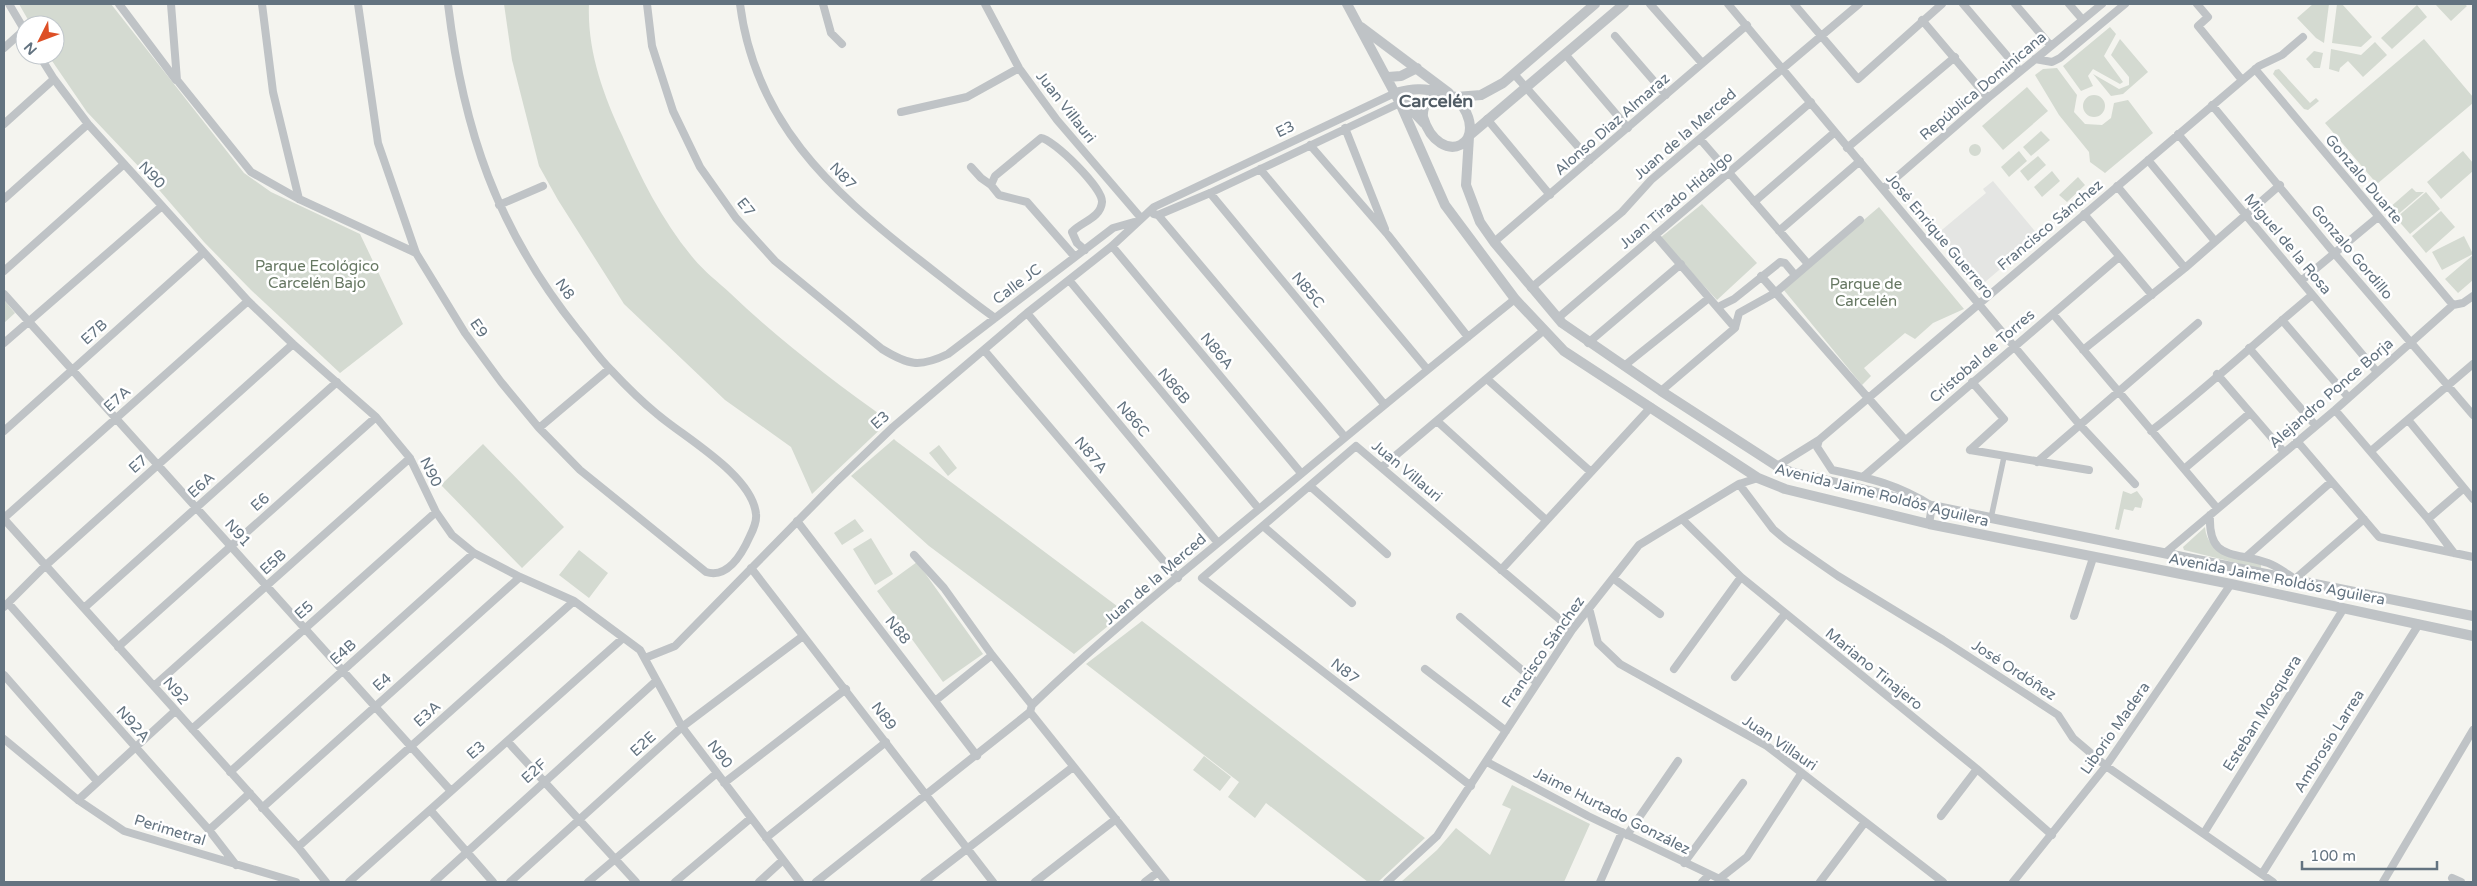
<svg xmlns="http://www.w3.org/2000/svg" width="2477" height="886" font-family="'Varela Round',sans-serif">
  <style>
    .built { fill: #e4e5e3 }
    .green { fill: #d4dad1 }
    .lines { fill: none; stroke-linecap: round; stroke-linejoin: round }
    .pedestrian { stroke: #bfc3c6; stroke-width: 5.5 }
    .minor { stroke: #bfc3c6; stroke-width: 8 }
    .tertiary { stroke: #bfc3c6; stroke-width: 10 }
    .labels { text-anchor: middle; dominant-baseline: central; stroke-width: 5; stroke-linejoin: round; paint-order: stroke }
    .street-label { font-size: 15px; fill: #637380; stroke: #fff }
    .park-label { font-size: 15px; fill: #667762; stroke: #fff }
    .quarter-label { font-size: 18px; font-weight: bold; fill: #515c65; stroke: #fff }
  </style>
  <rect width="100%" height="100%" fill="#f4f4ef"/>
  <path class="built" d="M1993,181L2039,236L1985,282L1978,274L1975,276L1937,234L1986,193L1983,189Z"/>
  <path class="green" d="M19,4H111L244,173L271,192L360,234L403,324L340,373L251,290L204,242L141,169L87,112L48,55H55V25H31Z
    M504,4H589C587,50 603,94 622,135C641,179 663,222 694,259C704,271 718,282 730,293C779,340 833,381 889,421L812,494L791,447L725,400L624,304L558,200L539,166L512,60Z
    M2313,4H2329L2324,43L2316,38L2297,18Z
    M2337,4H2342L2372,37L2361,47L2332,43Z
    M2435,4H2464L2467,6L2451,21Z
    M2417,5L2427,17L2392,49L2381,38Z
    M2110,27L2116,34L2104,56L2123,82L2120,84L2093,69L2088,76L2093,86L2081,91L2063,66Z
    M2120,39L2148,72L2123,94L2111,96L2093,74L2119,89L2129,85V77L2111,55Z
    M2424,39L2473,97V103L2377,184L2325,123Z
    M2375,42L2387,55L2363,77L2348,61L2340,68L2339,72L2329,69L2331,49L2361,55Z
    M2314,51L2323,53L2320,68H2314L2306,59Z
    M2057,68L2077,95L2074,112L2085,124L2102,125L2111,118L2114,103L2128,100L2153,133L2105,173L2090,162L2089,152L2059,115L2035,75L2043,69Z
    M2279,69L2310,103L2316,98L2319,101L2308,110L2304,109L2273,74L2275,70Z
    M2027,87L2048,111L2003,150L1982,126Z
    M2083 106a11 11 0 1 1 22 0a11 11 0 1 1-22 0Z
    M2041,131L2050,140L2031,156L2023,147Z
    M1969 150a6 6 0 1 1 12 0a6 6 0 1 1-12 0Z
    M2019,151L2027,161L2009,177L2001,167Z
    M2463,151L2473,163V171L2441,199L2427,182Z
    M2038,156L2046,165L2028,181L2020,171Z
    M2052,171L2060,181L2042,197L2034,187Z
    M2078,177L2085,185L2067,202L2059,195Z
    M2412,188L2416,192H2424L2395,217L2388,209Z
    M2426,192L2440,209L2410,234L2396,218Z
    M1702,204L1757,263L1717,300L1660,238Z
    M1879,207L1964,309L1933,323L1915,339L1905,333L1864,368L1871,376L1862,385L1783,289Z
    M2441,211L2455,227L2426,253L2412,236Z
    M2464,236L2473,254L2442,270L2432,252Z
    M2473,255V280L2458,293L2445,279Z
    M4,300L15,313L4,323Z
    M894,439L896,441L1125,612L1074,654L929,546L851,476Z
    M483,444L564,527L522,568L441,485Z
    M939,445L957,468L948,476L929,453Z
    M2123,491L2131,494L2137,491L2143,499L2141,508L2135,507L2133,511L2124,509L2119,530L2115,529Z
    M855,519L864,531L842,545L834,533Z
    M2205,527C2207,555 2238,558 2261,564V569L2184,550L2183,547Z
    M871,538L893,574L875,585L853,549Z
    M579,550L608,573L589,598L559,575Z
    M917,562L983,654L943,682L877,591Z
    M1142,621L1425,838L1378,882H1368L1266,803L1255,818L1228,797L1239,782L1086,664Z
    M1204,756L1231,777L1220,791L1193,770Z
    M1512,785L1590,824L1564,882H1401L1437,850L1456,828L1490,855L1511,809L1502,805Z"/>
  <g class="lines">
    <path class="pedestrian" d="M1991,518L2004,457"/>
    <path class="minor" d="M9,4L25,31
      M119,4L176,80
      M171,4L177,80L251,172L299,199L416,253
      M262,4L273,92L299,199
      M358,4L378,143L416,253L465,333L501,382L539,428L580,470L706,572C728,579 742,554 750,536C753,530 757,521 756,514C752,475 685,438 657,414C641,401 625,385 611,370C598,357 588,342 577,329C497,229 463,130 448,4
      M647,4L652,46L673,111L700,167L736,218L775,261L882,349C908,365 919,368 948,354L1113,228L1134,222
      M740,4C755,121 829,189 917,258C943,278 968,299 995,318
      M823,4L831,33L842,44
      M985,4L1019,68L1057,120L1141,218
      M1650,4L1702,63
      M1728,4L2079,424L2135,484
      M1794,4L1858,79L1942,4
      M1963,4L2020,71
      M2015,4L2051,46
      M2069,4L2082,19
      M2197,4L2208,17L2198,26L2242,80
      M1922,20L1988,98
      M1615,36L1666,95
      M4,48L24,30
      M1565,54L1628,128
      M39,55L54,79L88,124L248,301L293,344L376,417L410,458L436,512L452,535L474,553L520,577L574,601L640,650L682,727L800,882
      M2035,59L2052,62L2060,58L2125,4
      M2255,69L2453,305
      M1514,74L1590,160
      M2212,105L2334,253L2473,415
      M901,112L967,97L1019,68
      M1487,119L1550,195
      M4,124L54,79
      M1345,128L1385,229
      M2178,134L2377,372
      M1700,139L1808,264
      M1310,145L1388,235L1468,337
      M1847,148L1955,57
      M2148,160L2214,240
      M971,167L981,178L991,185
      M1260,169L1427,369
      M2117,186L2185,268
      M1883,189L1988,98L2102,4
      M1210,193L1384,404
      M4,199L88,124
      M1754,202L1835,132
      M499,205L543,186
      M1154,214L1158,215L1210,193L1400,103
      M2084,214L2152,295
      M1158,215L1345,437
      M1779,231L1860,161
      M1655,235L1735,328
      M1494,242L1747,25
      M1112,246L1301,473
      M1075,257L1027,202L999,195L991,185L995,176L1041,138C1053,139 1103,188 1102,202C1101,218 1081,222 1072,232L1077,243L1085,250
      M4,271L123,165
      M1761,276L1905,440
      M1069,280L1259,509
      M2301,281L2378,217
      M1531,288L1622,212L1651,180L1859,4
      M4,294L451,791
      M1718,307L1734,299L1780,262L1785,263L1795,275
      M1027,313L1218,543
      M2053,314L2217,508
      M1558,318C1642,246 1727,175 1811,102
      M2282,320L2348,397
      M4,343L162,206
      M1588,343L1681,264
      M2249,348L2316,426
      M984,350L1178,578
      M2083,350L2185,268L2280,185
      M1624,366L1709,298
      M2217,374L2284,452
      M1487,379L1591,472
      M1661,391L1735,328L1739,313L1775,293L1860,220
      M2335,410L2428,519L2454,553
      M1437,421L1546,520
      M2409,421L2473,499
      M539,428L609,369
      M4,431L203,253
      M2151,431C2207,388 2258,340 2312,295
      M1819,440L1817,447L1832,470C1870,478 1899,485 1932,506L1929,524
      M2297,441L2379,537L2473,557
      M1970,450L2089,470
      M1970,450L2004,419L1972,382
      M2371,451L2473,364
      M2037,462L2198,323
      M1777,466L1819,440L2259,66L2282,55L2303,37
      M1382,467L1543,331
      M2184,469L2250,413
      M1864,476L2119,257
      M1739,484L1773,529L1786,540L1838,576L1943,640L2058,715L2073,738L2106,766L2273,882
      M1310,486L1387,554
      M2210,515C2208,561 2233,551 2268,563C2277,566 2287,574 2295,579L2364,519
      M4,518L248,301
      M4,519L298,847L326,882
      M1682,519L1741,577L1977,769L2052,835
      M2428,519L2464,488
      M797,521L977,756
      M1263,526L1352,603
      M2165,553L2335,410L2453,305L2463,303L2473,296
      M914,555L944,588L992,655L1032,705
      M2246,557L2331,482
      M751,568L993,882
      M1501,570L1651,407
      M1613,578L1660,614
      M8,603L209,830L236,865
      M4,607L45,566L293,344
      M84,608L337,382
      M1589,608L1598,643L1620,664L1767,746L1943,882
      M2074,616L2093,558
      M1460,617L1536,682
      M118,647L376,417
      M645,658L675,646L837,481L893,427L1027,313L1112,246L1154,207L1395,93
      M1425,669L1506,731
      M1674,669L1741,577
      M4,675L97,781
      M1735,677L1785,614
      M154,686L410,458
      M935,701L992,655
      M1030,712L1166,882
      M192,729L436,512
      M4,739L78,800L124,831L296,882
      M508,742L636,882
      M1487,762L1588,816L1726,882
      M230,772L474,553
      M724,783L846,689
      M1471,786L1202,578L1356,446L1572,630
      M78,800L174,712
      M262,808L520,577
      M431,811L493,882
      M1941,816L1977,769
      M209,830L250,793
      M2204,833L2344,608
      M1627,835L1678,761
      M766,838L886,742
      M298,847L574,601
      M1684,863L1743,783
      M2262,874L2419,624
      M2452,878L2461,882
      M1719,879L1747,857L1801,774
      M349,882L622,639
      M434,882L655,682
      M510,882L682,727L803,636
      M588,882L717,773
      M675,882L751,818
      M759,882L783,860
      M816,882L1030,712L1032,705C1104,636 1182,573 1258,510C1343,439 1428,369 1515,299
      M924,882L1073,767
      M1035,882L1116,819
      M1145,882L1158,872
      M1387,882L1437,836L1572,630L1639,545L1739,484L1758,478
      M1600,882L1622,832
      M1702,882L1709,875
      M1820,882L1865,822
      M2013,882L2106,766L2231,584
      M2383,882L2473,730"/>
    <path class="tertiary" d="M1347,4L1400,103L1445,205L1515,299L1564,351L1758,478L1785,489L1929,524L2231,584L2473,636
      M1361,27L1449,93
      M1388,77L1401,76L1417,68
      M1395,93C1412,89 1424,87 1441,93
      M1441,93L1456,97C1496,145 1439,170 1423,117C1422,105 1429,96 1441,93Z
      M1456,97L1481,95L1503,83L1595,4
      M1400,103L1407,105L1424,123
      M1470,135L1624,4
      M1469,137L1466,185L1480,222L1494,242L1562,323L1661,391L1777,466L1791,472L1932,506L2473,616"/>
  </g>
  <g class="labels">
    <g class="street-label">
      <text transform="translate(1983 86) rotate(-40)">República Dominicana</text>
      <text transform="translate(1066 107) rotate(52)">Juan Villauri</text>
      <text transform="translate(1612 124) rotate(-41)">Alonso Diaz Almaraz</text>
      <text transform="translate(1285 129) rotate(-26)">E3</text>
      <text transform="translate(1685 134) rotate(-41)">Juan de la Merced</text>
      <text transform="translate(152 175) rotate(46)">N90</text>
      <text transform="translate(843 176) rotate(46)">N87</text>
      <text transform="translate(2364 179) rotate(50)">Gonzalo Duarte</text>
      <text transform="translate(1676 200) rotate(-40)">Juan Tirado Hidalgo</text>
      <text transform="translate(746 207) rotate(51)">E7</text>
      <text transform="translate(2050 225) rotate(-40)">Francisco Sánchez</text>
      <text transform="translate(1940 236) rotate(50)">José Enrique Guerrero</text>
      <text transform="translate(2288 244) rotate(50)">Miguel de la Rosa</text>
      <text transform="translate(2352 252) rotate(50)">Gonzalo Gordillo</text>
      <text transform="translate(1017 284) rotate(-37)">Calle JC</text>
      <text transform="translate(565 289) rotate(55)">N8</text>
      <text transform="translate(1308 290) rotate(50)">N85C</text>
      <text transform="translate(479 328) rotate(55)">E9</text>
      <text transform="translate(94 332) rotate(-42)">E7B</text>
      <text transform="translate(1217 351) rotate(50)">N86A</text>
      <text transform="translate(1982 356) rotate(-41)">Cristobal de Torres</text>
      <text transform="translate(1174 386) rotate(50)">N86B</text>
      <text transform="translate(2331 393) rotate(-41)">Alejandro Ponce Borja</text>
      <text transform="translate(117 399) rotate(-42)">E7A</text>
      <text transform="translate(1133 419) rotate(50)">N86C</text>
      <text transform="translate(880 420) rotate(-42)">E3</text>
      <text transform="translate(1091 455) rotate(50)">N87A</text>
      <text transform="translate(138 464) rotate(-42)">E7</text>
      <text transform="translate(1407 471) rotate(40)">Juan Villauri</text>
      <text transform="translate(431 472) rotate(64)">N90</text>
      <text transform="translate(201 485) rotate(-42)">E6A</text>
      <text transform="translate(1882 495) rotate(14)">Avenida Jaime Roldós Aguilera</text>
      <text transform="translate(260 502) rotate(-42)">E6</text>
      <text transform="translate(238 533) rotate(48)">N91</text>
      <text transform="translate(273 562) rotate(-42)">E5B</text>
      <text transform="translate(1155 579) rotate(-41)">Juan de la Merced</text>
      <text transform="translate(2277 579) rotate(11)">Avenida Jaime Roldós Aguilera</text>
      <text transform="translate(304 610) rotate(-41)">E5</text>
      <text transform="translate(898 630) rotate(52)">N88</text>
      <text transform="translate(343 652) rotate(-42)">E4B</text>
      <text transform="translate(1543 652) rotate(-55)">Francisco Sánchez</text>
      <text transform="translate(1874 669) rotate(39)">Mariano Tinajero</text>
      <text transform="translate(2014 670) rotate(33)">José Ordóñez</text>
      <text transform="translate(1345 671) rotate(38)">N87</text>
      <text transform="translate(382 682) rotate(-42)">E4</text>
      <text transform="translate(176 691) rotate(50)">N92</text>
      <text transform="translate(2262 713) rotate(-58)">Esteban Mosquera</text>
      <text transform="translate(427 714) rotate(-42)">E3A</text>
      <text transform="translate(884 716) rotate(53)">N89</text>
      <text transform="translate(133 724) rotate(49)">N92A</text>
      <text transform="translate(2115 728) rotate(-55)">Liborio Madera</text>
      <text transform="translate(2329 741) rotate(-58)">Ambrosio Larrea</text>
      <text transform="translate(1780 743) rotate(34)">Juan Villauri</text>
      <text transform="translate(643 744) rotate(-42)">E2E</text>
      <text transform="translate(476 750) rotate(-41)">E3</text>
      <text transform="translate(720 754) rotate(53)">N90</text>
      <text transform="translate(534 771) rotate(-42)">E2F</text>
      <text transform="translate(1612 811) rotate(27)">Jaime Hurtado González</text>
      <text transform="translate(170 830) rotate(17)">Perimetral</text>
    </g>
    <g class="park-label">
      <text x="317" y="266">Parque Ecológico<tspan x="317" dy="17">Carcelén Bajo</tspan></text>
      <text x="1866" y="284">Parque de<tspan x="1866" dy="17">Carcelén</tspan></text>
    </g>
    <g class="quarter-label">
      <text x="1436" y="101">Carcelén</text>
    </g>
  </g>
  <rect width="2477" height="886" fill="none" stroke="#637380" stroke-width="10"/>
  <g transform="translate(40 40) rotate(228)"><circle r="24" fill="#ffffff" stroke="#c1c7cc"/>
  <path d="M0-4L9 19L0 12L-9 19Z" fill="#dd4f26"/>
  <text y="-8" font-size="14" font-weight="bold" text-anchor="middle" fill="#637380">N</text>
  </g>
  <path d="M2302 861v8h135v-8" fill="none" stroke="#637380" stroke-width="2.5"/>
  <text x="2310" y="861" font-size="15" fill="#637380" stroke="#ffffff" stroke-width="4" paint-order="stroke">100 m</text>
</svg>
